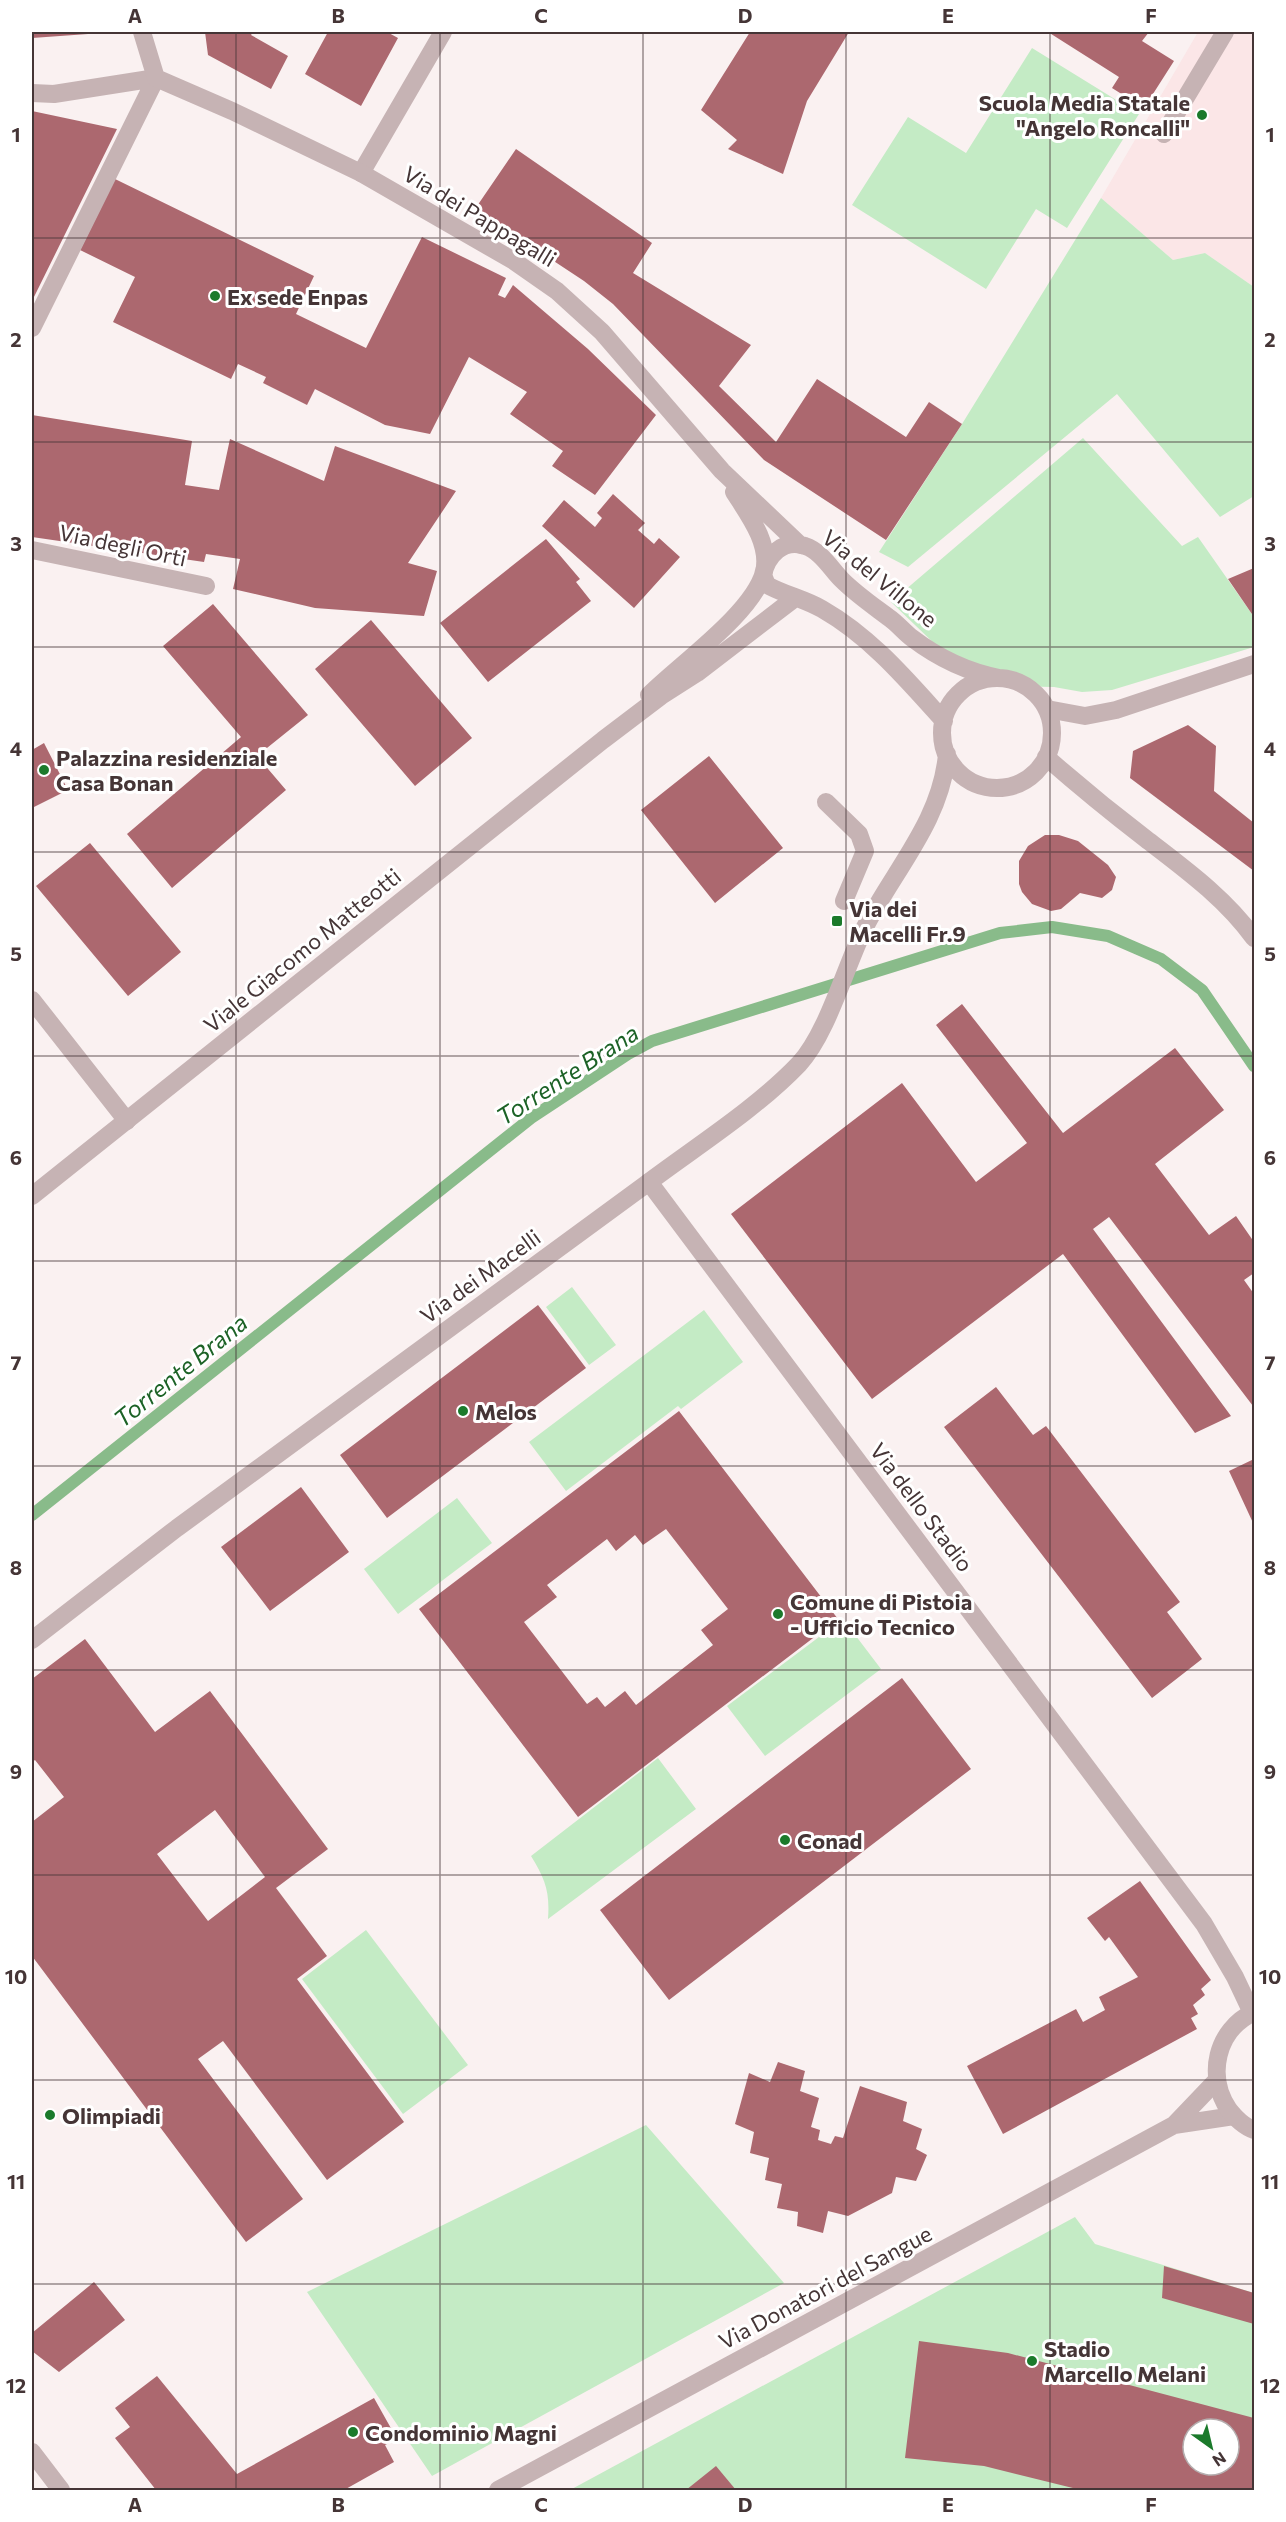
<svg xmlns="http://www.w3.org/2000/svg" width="1286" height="2522" font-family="Commissioner,sans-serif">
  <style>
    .built { fill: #fbe6e7 }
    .green { fill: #c4ebc5; fill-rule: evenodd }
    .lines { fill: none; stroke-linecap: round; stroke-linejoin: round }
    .stream { stroke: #89bb8a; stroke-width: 12 }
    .building { fill: #ac686f; fill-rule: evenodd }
    .service { stroke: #c6b3b4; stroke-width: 18 }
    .minor { stroke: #c6b3b4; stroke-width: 18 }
    .tertiary { stroke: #c6b3b4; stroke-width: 18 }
    .grid { fill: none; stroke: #453536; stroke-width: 1.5; stroke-opacity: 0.55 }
    .poi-dot { fill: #1b7a2b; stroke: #fff; stroke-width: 2 }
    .labels { text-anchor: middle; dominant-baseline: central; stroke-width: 6; stroke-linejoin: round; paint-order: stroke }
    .poi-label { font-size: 22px; font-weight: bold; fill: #453536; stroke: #fff; text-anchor: start }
    .street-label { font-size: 22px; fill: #453536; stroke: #fff }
    .water-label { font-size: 24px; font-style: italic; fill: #1c6226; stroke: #fff }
    .neatline { fill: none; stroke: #453536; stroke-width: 2 }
    .grid-label { font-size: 20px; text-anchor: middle; font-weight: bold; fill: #453536 }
  </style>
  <rect width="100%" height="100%" fill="#faf1f1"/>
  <path class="built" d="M1198,32H1254V287L1205,253L1173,260L1101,198Z"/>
  <path class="green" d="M1032,48L1139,114L1067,228L1036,209L986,289L852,205L908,117L966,153Z
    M1101,198L1173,260L1205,253L1254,287V496L1220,517L1117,394L908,567L879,552L962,424Z
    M1083,438L1182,546L1198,537L1254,617V647L1112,690L1082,692L1054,687L997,686L965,673L891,602Z
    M572,1287L616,1345L589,1365L546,1307Z
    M704,1310L743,1362L681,1409L678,1406L566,1491L529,1442Z
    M457,1498L492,1543L398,1614L364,1569Z
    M843,1619L881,1669L765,1756L727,1706Z
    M658,1758L696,1809L548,1919C550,1891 545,1879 531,1856Z
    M366,1930L468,2065L403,2114L302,1979Z
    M646,2125L784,2283L432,2476L307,2292Z
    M1075,2217L1095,2244L1254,2293V2490H570ZM1193,2429H1229V2465H1193Z"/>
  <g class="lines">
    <path class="stream" d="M32,1515L531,1118L628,1054L652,1041L1000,933L1052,927L1108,936L1161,959L1202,990L1254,1066"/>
  </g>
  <path class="building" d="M32,32H88V34L32,38Z
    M205,32H253L251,35L288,56L271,89L208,55Z
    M328,32H387L398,38L361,106L305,74Z
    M750,32H849L807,101L783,174L728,149L737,140L701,110Z
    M1048,32H1149L1142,41L1174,61L1144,108L1112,88L1119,77Z
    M32,111L117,129L32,301Z
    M516,149L652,243L633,273L751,345L719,386L776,442L817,379L906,437L929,402L962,424L886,540L764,460L613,304L584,281L475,209Z
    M115,179L314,276L296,314L366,348L422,237L506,278L498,295L505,298L513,285L588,349L656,415L595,495L552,466L563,451L510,414L527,392L469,357L430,434L385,425L315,389L307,405L263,383L266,377L238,364L231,379L113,322L135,277L80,250Z
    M32,415L192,441L185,485L219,490L230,439L324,481L335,446L456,491L408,563L437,571L424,616L315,608L233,589L240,559L206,554L204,562L32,537Z
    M613,494L645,523L638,530L654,544L659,538L680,557L634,608L542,526L564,500L595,527L602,518L597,513Z
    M546,539L580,579L576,582L591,601L488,682L440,623Z
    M1254,568V617L1228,579Z
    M213,604L308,715L257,756L286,790L172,888L127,834L241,737L163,646Z
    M371,620L472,738L415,786L315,669Z
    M1188,725L1216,746L1214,791L1254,823V871L1130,778L1133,751Z
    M44,743L68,790L32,808V750Z
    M709,756L783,848L715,903L641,810Z
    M1045,835H1059L1078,841L1108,865L1116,877L1112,890L1102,898L1080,893L1061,909L1051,911L1032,904L1022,892L1019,884V861L1028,846Z
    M90,843L181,952L128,996L36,886Z
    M962,1004L1063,1133L1175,1048L1224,1110L1155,1164L1209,1235L1236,1216L1254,1242V1273L1244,1280L1254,1294V1405L1253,1406L1109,1217L1093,1229L1231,1416L1195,1433L1063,1254L872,1399L731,1214L902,1083L976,1182L1027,1143L936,1025Z
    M538,1305L586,1368L387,1518L340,1455Z
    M996,1387L1033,1435L1046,1426L1180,1602L1167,1612L1202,1659L1152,1698L944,1427Z
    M679,1411L838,1619L578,1817L419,1609ZM666,1529L728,1609L701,1630L713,1645L636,1705L625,1691L605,1707L597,1697L587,1704L524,1622L557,1597L547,1585L607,1539L616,1551L635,1535L643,1545Z
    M1254,1459V1525L1229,1471Z
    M301,1487L349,1552L270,1611L221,1547Z
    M85,1639L155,1732L210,1691L328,1849L276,1888L327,1956L297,1979L404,2122L327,2180L223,2041L198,2059L303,2199L246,2242L32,1956V1822L64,1797L35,1760L32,1762V1679ZM215,1810L265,1877L208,1921L157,1854Z
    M902,1678L971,1769L669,2000L600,1910Z
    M1140,1881L1211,1980L1201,1989L1205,1995L1193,2005L1198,2014L1191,2018L1197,2029L1003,2134L967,2066L1076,2009L1083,2022L1105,2010L1099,1997L1138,1977L1109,1937L1105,1941L1087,1918Z
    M778,2062L805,2071L800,2091L819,2098L811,2127L820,2130L818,2140L831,2144L835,2136L843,2138L860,2086L907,2102L903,2121L922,2129L916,2149L927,2155L916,2181L896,2177L892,2193L848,2216L828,2211L823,2233L797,2226L798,2212L777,2208L782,2184L765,2180L769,2158L750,2153L754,2132L735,2124L749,2073L770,2082Z
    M1164,2266L1254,2293V2324L1162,2298Z
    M94,2282L125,2320L59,2372L32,2351V2333Z
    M919,2341L1008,2353L1254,2418V2490H1081L984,2466L905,2458ZM1193,2429H1229V2465H1193Z
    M157,2376L237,2474L374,2398L397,2439L385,2445L394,2462L344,2490H156L115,2438L130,2427L115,2408Z
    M716,2466L736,2490H686Z"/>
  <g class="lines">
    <path class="service" d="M1164,134L1225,32
      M361,173L443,32
      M826,802L859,834L865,851L844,901"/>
    <path class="minor" d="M32,93L54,94L156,78
      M32,328L156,78
      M32,550L206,586
      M32,1000L127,1121
      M32,1640L177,1528L649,1182
      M1174,2125L1234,2116
      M32,2452L61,2490
      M498,2490L1174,2125L1216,2081"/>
    <path class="tertiary" d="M142,32L156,78L232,111L361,173L514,261L557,291L602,332L722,471L800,545
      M942 733a55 55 0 1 1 110 0a55 55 0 1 1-110 0Z
      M649,695C680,664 753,613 764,572C771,544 748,514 734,492
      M1047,709L1085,716L1116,710L1254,664
      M944,721C907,680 871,637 822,609C805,599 785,595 767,585L763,575C767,556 783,538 805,546C821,551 831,569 842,580C856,594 872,605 888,617C897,623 904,632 912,638C937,657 968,672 999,678
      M947,754C941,822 893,871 864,929C845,968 827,1034 799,1064C757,1108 697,1146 649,1182L1204,1924L1235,1977L1252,2013
      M1046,757C1079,786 1112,813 1146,839C1185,869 1225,898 1254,938
      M32,1196L603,740L661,696L697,673L795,598
      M1254,2012C1216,2030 1206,2076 1229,2110C1235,2118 1245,2127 1254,2130"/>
  </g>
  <path class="grid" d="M236,32V2490M440,32V2490M643,32V2490M846,32V2490M1050,32V2490M32,238H1254M32,442H1254M32,647H1254M32,852H1254M32,1056H1254M32,1261H1254M32,1466H1254M32,1670H1254M32,1875H1254M32,2080H1254M32,2284H1254"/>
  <g class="poi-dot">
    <circle cx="1202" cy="115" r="6"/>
    <circle cx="215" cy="296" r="6"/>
    <circle cx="44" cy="770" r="6"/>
    <rect x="831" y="915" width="12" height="12" rx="3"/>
    <circle cx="463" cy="1411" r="6"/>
    <circle cx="778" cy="1614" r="6"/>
    <circle cx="785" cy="1840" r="6"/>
    <circle cx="50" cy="2115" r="6"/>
    <circle cx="1032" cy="2361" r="6"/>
    <circle cx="353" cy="2432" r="6"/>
  </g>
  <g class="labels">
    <g class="poi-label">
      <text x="1190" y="102" text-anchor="end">Scuola Media Statale<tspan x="1190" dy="25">"Angelo Roncalli"</tspan></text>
      <text x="227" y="296">Ex sede Enpas</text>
      <text x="56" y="757">Palazzina residenziale<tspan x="56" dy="25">Casa Bonan</tspan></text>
      <text x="849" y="908">Via dei<tspan x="849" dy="25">Macelli Fr.9</tspan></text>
      <text x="475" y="1411">Melos</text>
      <text x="790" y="1601">Comune di Pistoia<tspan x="790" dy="25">- Ufficio Tecnico</tspan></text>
      <text x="797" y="1840">Conad</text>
      <text x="62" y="2115">Olimpiadi</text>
      <text x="1044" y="2348">Stadio<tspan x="1044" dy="25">Marcello Melani</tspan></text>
      <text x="365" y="2432">Condominio Magni</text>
    </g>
    <g class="street-label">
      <text transform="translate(480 216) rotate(31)">Via dei Pappagalli</text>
      <text transform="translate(123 545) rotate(12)">Via degli Orti</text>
      <text transform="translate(880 578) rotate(39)">Via del Villone</text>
      <text transform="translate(302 950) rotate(-39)">Viale Giacomo Matteotti</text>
      <text transform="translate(480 1276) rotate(-36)">Via dei Macelli</text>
      <text transform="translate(922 1507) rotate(53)">Via dello Stadio</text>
      <text transform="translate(825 2287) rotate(-28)">Via Donatori del Sangue</text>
    </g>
    <g class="water-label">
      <text transform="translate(567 1074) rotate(-33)">Torrente Brana</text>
      <text transform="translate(180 1370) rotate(-39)">Torrente Brana</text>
    </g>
  </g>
  <rect width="1286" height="2522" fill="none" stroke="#ffffff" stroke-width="66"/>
  <g transform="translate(1211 2447) rotate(146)"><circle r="28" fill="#ffffff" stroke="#b5aeaf" stroke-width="1.5"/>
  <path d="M0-4.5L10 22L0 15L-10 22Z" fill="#1b7a2b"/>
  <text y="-9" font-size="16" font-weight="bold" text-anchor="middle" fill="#453536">N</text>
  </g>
  <rect x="33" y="33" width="1220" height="2456" class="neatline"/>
  <g class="grid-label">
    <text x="135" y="23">A</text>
    <text x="338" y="23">B</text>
    <text x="541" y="23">C</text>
    <text x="745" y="23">D</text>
    <text x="948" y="23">E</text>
    <text x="1151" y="23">F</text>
    <text x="16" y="142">1</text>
    <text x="1270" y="142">1</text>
    <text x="16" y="347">2</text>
    <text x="1270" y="347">2</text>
    <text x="16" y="551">3</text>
    <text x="1270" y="551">3</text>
    <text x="16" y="756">4</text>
    <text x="1270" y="756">4</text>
    <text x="16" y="961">5</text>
    <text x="1270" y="961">5</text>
    <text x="16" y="1165">6</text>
    <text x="1270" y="1165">6</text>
    <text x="16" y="1370">7</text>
    <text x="1270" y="1370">7</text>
    <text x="16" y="1575">8</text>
    <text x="1270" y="1575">8</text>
    <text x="16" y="1779">9</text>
    <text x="1270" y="1779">9</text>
    <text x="16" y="1984">10</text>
    <text x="1270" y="1984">10</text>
    <text x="16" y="2189">11</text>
    <text x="1270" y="2189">11</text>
    <text x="16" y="2393">12</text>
    <text x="1270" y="2393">12</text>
    <text x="135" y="2512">A</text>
    <text x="338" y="2512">B</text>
    <text x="541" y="2512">C</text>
    <text x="745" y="2512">D</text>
    <text x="948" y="2512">E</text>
    <text x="1151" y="2512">F</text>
  </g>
</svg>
